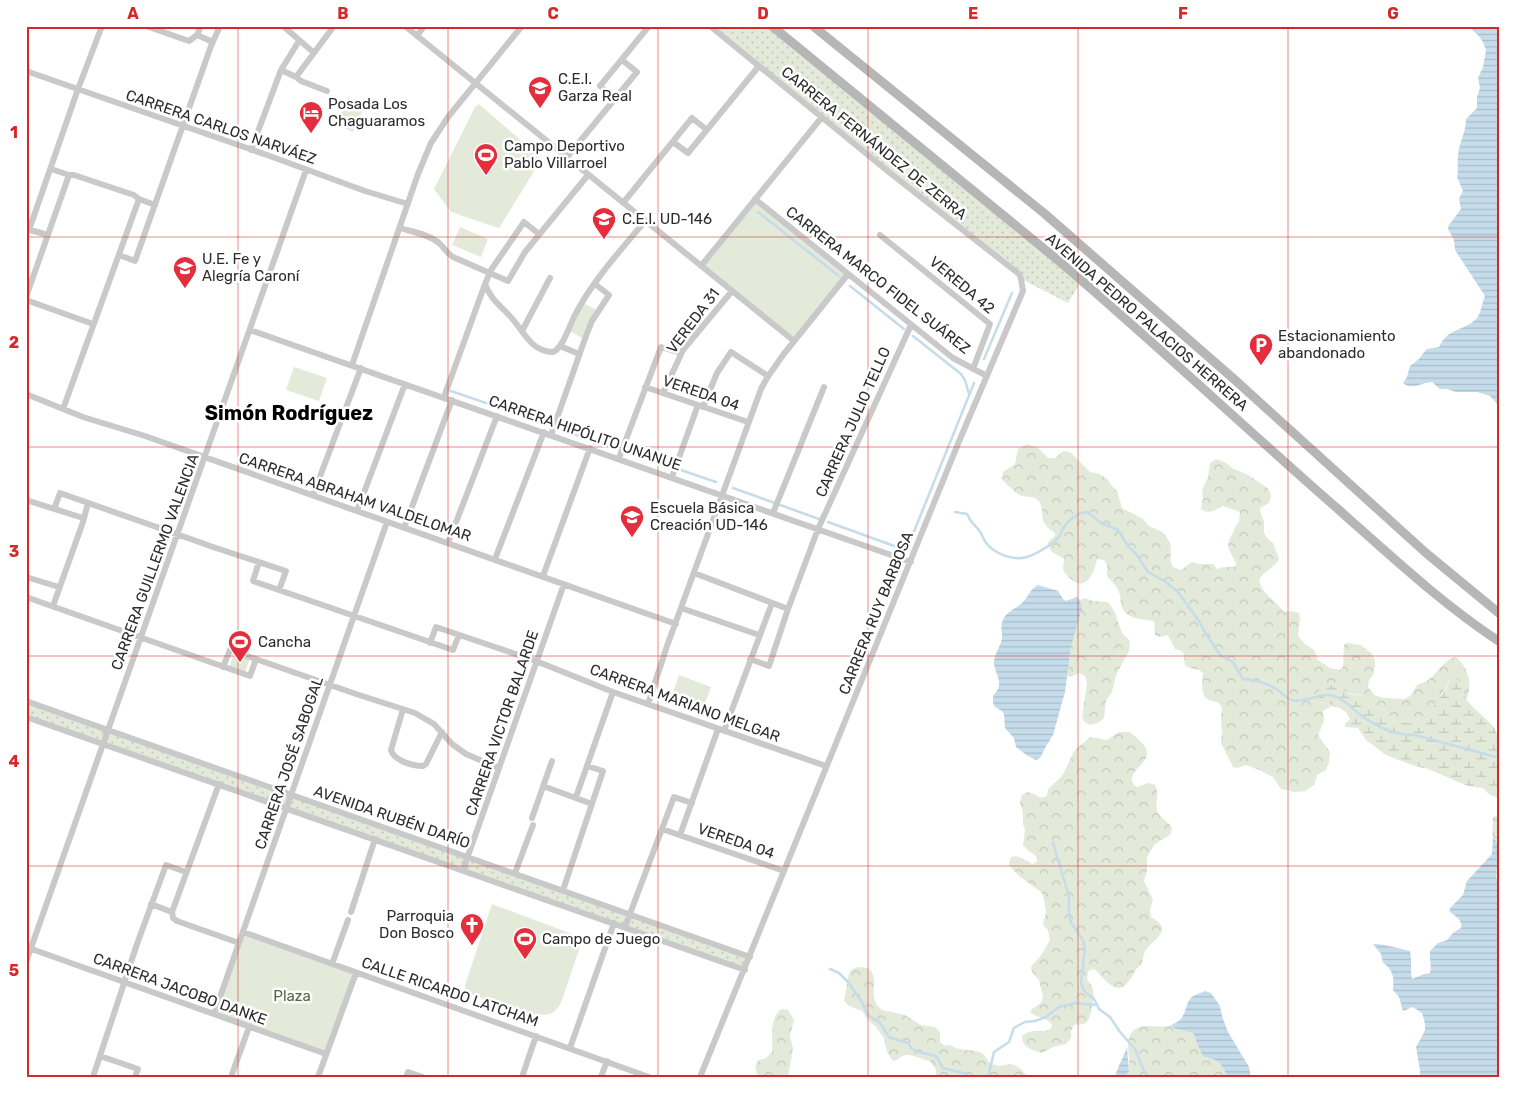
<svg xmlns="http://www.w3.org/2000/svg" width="1526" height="1103" font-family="Rubik,sans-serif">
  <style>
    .grass { fill: url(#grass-dots) }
    .forest { fill: url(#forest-crowns) }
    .wetland { fill: url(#wetland-marsh) }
    .park { fill: #e3eada }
    .water { fill: url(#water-rules) }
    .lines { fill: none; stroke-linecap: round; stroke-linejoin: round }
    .stream { stroke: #c5dcea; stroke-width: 2.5 }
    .minor { stroke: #c9c9c9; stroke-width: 6 }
    .secondary { stroke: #b6b6b6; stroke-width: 9 }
    .grid { fill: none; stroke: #d62828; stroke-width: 1; stroke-opacity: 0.55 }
    .labels { text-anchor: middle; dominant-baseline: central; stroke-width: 5; stroke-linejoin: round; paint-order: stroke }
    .poi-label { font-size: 15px; fill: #2c2c2c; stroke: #fff; text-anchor: start }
    .street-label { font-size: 15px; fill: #2c2c2c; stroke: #fff }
    .park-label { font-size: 15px; fill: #50673b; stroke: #fff }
    .district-label { font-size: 20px; font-weight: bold; fill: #000; stroke: #fff }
    .neatline { fill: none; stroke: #d62828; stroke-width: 2 }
    .grid-label { font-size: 16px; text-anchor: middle; font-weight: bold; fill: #d62828 }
  </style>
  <defs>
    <pattern id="grass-dots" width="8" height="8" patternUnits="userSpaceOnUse" patternTransform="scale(1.25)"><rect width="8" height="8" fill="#e3eada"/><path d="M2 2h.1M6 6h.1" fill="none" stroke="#c3c9bb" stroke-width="1.8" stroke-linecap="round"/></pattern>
    <pattern id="forest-crowns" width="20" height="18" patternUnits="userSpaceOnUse" patternTransform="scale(1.25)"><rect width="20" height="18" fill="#e3eada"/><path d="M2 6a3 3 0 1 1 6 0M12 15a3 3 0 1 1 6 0" fill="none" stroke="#c3c9bb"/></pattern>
    <pattern id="wetland-marsh" width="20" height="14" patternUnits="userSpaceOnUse" patternTransform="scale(1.25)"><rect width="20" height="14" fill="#e3eada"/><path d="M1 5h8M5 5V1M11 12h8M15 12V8" fill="none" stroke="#c3c9bb"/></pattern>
    <pattern id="water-rules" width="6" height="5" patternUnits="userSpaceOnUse" patternTransform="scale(1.25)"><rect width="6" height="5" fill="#c5dcea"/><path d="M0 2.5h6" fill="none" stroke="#a9bdc9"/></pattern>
  </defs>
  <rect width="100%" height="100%" fill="#fff"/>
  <path class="grass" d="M710,26H772L1082,280L1068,303L1021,279Z
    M26,701L750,957L745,970L26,717Z"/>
  <path class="forest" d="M1027,444L1038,448L1048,458H1055L1063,451L1070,452L1090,472L1100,474L1108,480L1112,486L1117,491L1122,508C1129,512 1137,515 1143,519C1146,522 1148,526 1151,527C1161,531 1163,531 1169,541C1175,550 1163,567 1181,570L1192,562L1199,564H1213L1217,569L1224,567H1234L1236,564C1231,550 1223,548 1233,533C1235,529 1235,526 1239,522L1240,512L1223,506C1215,510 1208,515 1201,509L1203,497L1202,490L1208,477L1210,463L1216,459L1226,463L1232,468L1248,475L1269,489L1271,496L1269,503L1260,508V512L1264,521V532L1265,536L1273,543L1279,559C1275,568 1264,570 1259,580C1262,594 1276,601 1284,612L1291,611L1299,613L1300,619L1298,636L1305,644L1314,650L1318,660L1330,668L1340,670L1343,667L1344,645L1347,643L1361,645L1372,654L1375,660V667L1373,675L1369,680L1368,687L1374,695L1384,698L1405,699L1411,695L1417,685C1420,683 1425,683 1428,680C1438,674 1444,658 1456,657C1469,668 1472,684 1467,699L1462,693L1461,682L1452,677L1430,713L1421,715L1415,721L1408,723H1400L1382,709L1368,705L1361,695C1357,694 1353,694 1349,693C1338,689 1341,684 1326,687L1320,702L1332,706L1323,711L1324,721L1318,735L1330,752L1329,762L1326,770L1317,775L1314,785L1305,791L1295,792L1281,789L1273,777L1257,769L1246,765L1237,768L1233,767L1221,743L1222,732L1221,721L1222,707L1218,702C1199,700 1202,688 1203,673C1198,667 1190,670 1185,665C1183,655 1187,652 1175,649L1168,635L1158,637L1155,635L1154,621C1141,619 1124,619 1121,604C1120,599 1121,596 1119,592C1117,586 1111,581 1107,576V565L1104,560L1097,559C1092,582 1081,595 1063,570L1064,559C1055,552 1050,555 1048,542L1055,536V533C1035,521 1047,511 1038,500C1032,495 1025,498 1019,495C1016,493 1005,483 1002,479L1003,472L1015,464L1018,449Z
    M1085,598L1093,601L1107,602L1110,604L1115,613L1122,633L1130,641L1129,651L1116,675L1112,692L1106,701L1104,718C1097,725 1085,729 1082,716L1087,684L1085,676L1079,673L1070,677L1067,676L1071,646L1081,603L1080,600Z
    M1119,732H1130C1136,738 1147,744 1147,754C1148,764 1122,774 1136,787L1149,783L1155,785C1160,794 1155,801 1157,810C1159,819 1169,820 1172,829L1170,835L1155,844L1147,857V871L1144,881L1153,900L1150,910L1151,917C1175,931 1155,937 1146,950C1143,954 1143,961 1141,965C1135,969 1135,972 1131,978C1117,1001 1105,978 1094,969L1088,971L1087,979C1089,982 1092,986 1093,989C1095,996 1091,1019 1086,1023C1083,1025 1077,1024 1074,1025L1071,1031V1038L1066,1044L1053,1047L1042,1053C1033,1050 1022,1048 1022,1036C1033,1027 1041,1034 1051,1029L1052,1025C1048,1018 1037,1018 1030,1012L1032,1009L1041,1003L1043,997L1039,980L1032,972L1031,968L1032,965L1040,957L1050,940L1048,930L1043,925C1043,920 1046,916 1046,911C1045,906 1044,898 1042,893L1019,876L1009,865L1011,857C1021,854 1025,862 1033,864L1037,862L1036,856L1030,852L1023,845L1025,830L1023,824V813L1020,802L1022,795C1032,786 1037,802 1047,796L1048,789L1060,778L1064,773L1074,751L1090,737L1107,740Z
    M858,967L868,968C883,982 864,994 882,1010L905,1015L921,1025L935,1027L940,1032V1042L945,1046C946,1046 948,1045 949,1045C953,1046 956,1049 960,1049C967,1051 976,1049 983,1054C986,1056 987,1061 990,1063C1006,1072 1009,1053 1028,1077H936V1070L930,1061C924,1060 909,1053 905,1055C899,1057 899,1060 893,1061L887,1052L884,1038L876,1027L868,1020L862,1011L849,1006L844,1001L849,973L851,970Z
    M781,1009L788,1010L794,1020L790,1036L793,1048L788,1077H758C756,1070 753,1066 759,1060L766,1058L772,1052C773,1039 769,1018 781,1009Z
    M1171,1025L1173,1028L1193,1033C1195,1037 1201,1054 1203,1056C1206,1058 1212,1058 1215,1060C1221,1063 1225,1070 1227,1077H1125C1126,1075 1128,1071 1129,1070C1131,1056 1121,1033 1140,1027C1150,1024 1161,1029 1171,1025Z"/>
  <path class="wetland" d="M1452,677H1455L1461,682C1464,706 1478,709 1492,725C1496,729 1496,735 1500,739V805L1498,798L1490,795L1483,788L1468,786L1428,769L1415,766L1386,755L1366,740L1358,728L1345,727V724L1350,719C1347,707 1331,706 1320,702L1319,688L1320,685C1326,687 1330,685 1336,686C1340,687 1342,690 1346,692C1356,697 1363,691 1368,705L1382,709L1400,723H1408L1415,721L1421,715L1430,713L1432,710L1436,702L1445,690Z
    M1500,812V882L1496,878L1499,846L1492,834L1493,818Z"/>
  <path class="park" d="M348,97L365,105L353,132L335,124Z
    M479,104L541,158V160L499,228L451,212L434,189L475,107Z
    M755,199L848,274L794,341L701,266Z
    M460,227L488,239L481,257L452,245Z
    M583,303L597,310L582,338L569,331Z
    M294,367L327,378L319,401L286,390Z
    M234,652L250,658L245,673L229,668Z
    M679,675L711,687L703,709L671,698Z
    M492,904L583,938L563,997C561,1003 558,1010 552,1013C536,1021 488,1000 471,994L466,991L465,985Z
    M243,932L356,973L326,1054L214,1014Z"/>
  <path class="water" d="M1459,26H1500V407L1490,396L1477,392H1456L1447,389H1440L1432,382C1422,382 1412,391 1403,383L1407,377L1410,366L1419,359L1425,351L1427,349L1439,347C1441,344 1443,339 1446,337C1452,330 1470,327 1477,318C1481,313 1482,303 1485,296L1455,250L1454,240L1448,229L1449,225L1461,209L1459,199L1463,191L1457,177C1459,169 1457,163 1458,156C1459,142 1466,133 1466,119L1477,108V97L1480,88L1478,78L1483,67L1486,50L1483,42L1478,35L1470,28Z
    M1038,585L1058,591L1063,599L1066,601L1077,597L1080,600L1082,608L1071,646L1065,692L1053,735L1045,748L1040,758L1036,760L1028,756L1016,747L1014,738L1005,728L1004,714L1002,711L995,707L993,703V696C1005,683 996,677 994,664C993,658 999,648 1001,642C1004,634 1000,630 1002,623C1005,611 1015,610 1023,602C1030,595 1028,591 1038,585Z
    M1493,836L1499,846L1496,878L1500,882V1077H1420V1070L1416,1047C1425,1031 1428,1031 1422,1013L1413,1007L1403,1011L1399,997L1393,990C1394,979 1394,970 1383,963L1381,954L1373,944C1381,943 1401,949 1410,951C1412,961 1410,969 1412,979L1424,974L1430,973C1432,965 1429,959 1430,951L1438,943L1447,940L1453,933L1461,928C1463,920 1456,917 1450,912V908L1463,895L1467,881L1492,854Z
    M1205,991L1211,993L1220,1006L1222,1016L1228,1032L1249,1067L1251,1077H1227C1225,1070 1221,1063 1215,1060C1212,1058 1206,1058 1203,1056C1201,1054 1195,1037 1193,1033L1173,1028L1171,1025C1190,1018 1182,1005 1193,996C1196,994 1202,993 1205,991Z
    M1127,1047L1129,1071L1125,1077H1115C1118,1066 1123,1058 1127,1047Z"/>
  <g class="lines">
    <path class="stream" d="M758,212L840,277
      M850,286L904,329
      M913,336L961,374L965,380L969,394
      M984,359L1012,293
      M451,391L547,424
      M559,429L618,449
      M628,452L716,482
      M733,488L819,519
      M955,512L967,514C971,523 973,523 978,529C982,533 983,539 986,543C995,554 1013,561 1027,557C1035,555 1047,547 1054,542C1061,537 1062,528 1067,523C1071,518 1080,512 1087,512L1101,523L1118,530L1128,546L1136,554L1148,572L1166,582L1178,592L1199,621L1206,634L1221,656L1233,662L1243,679C1254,680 1267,683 1276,689C1281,692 1286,698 1292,700C1307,704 1321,690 1337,697C1347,702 1351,707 1358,713C1375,726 1394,736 1415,735L1500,758
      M828,522L897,547H906L909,544L974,383
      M1053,843L1069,896V915L1071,923L1083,940L1085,949L1081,983L1084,991L1094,999L1099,1009L1110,1017L1120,1032L1135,1049L1143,1069L1148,1077
      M830,969L839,973L849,983L863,1004L868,1015L880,1023L889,1037L908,1043L912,1049L918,1052L936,1056L943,1068L967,1074L969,1077
      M988,1077L994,1052L1009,1042L1014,1028L1019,1025L1025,1022L1035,1021L1046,1017L1059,1007L1075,1003L1096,1005"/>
    <path class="minor" d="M146,26L189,41L197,35L201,26
      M283,26L313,52
      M405,26L794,341
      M197,35L213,42
      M417,36L424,26
      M281,70L296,77L301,81L327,91
      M26,71L267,155L365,191L408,204
      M296,77L334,26
      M615,98L600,86L649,26
      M673,142L688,153L759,66
      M251,150L281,70L299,41
      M567,157L637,72L622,60
      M51,169L69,175H74L134,195L139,199L155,205
      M755,199L953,358L987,376
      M623,203L692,118L707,130
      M400,228C412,232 429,234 439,243C444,247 446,253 453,257L508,281L525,252L588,175
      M27,229L48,235
      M29,230L78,89L102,26
      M880,235L990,324L973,369
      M119,255L135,261L211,46L220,26
      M701,266L822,117
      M485,284C490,298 499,305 509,315C523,329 530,352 553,352C564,347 570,323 576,313C594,279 621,250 645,221
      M26,297L69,175
      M26,300L93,324
      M250,330L911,562
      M522,331L550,278
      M560,346L579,354
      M352,365L418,174L431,143L448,117L522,26
      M645,387L748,422
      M663,393L683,350L732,291
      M26,394L83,417L145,436L676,624
      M444,397L485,284L491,270L524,222L539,234
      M703,407L717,373L731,352L768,376
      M63,409L139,199
      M551,435L586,336L592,321L609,295L595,284
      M619,458L661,347L681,353
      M672,477L698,405
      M313,495L361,368
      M26,500L83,518
      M54,509L60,493L216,548L286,571L279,590
      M357,511L405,384
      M773,513L824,387
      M404,528L452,400
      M448,543L497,416
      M495,559L544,432
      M259,562L253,581L453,650L459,635
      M694,573L788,609
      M543,576L590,448
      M26,577L59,587
      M26,597L250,676L256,659
      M53,606L83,522L88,503
      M681,608L759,635
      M430,643L436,627L536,661L613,692L826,766
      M750,659L769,666L788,609L818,529L911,325
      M223,667L230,650L356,694L415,713L434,724L452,744L466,754L499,768
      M26,701L750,957
      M648,704L667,646L761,389L767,378L783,355L848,274
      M403,709L391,750C394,761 413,766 423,766L426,764L442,732
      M26,717L745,970
      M724,731L772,603
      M543,786L592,804
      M576,797L613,692
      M532,818L552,761
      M662,829L784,871
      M680,835L718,729
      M463,870L564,584
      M515,873L533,825
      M563,890L603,771L587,766
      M151,904L172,912
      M172,912L219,784
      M172,912L173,918L177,921L239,943
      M351,912L375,839
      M625,927L674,797L692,803
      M243,932L649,1077
      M26,947L326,1054
      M26,962L306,170
      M332,964L348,920
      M214,1014L387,522
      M570,1048L614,923
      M100,1056L138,1069L135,1077
      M93,1077L137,944L166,865L186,872
      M231,1077L249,1027
      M318,1077L356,973
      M406,1077L408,1072L423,1077
      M522,1077L536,1036
      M601,1077L607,1061
      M700,1077L960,439L1023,291L1021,279L1019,274L890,173L710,26"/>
    <path class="secondary" d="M772,26L1059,261C1154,342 1245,428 1339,510C1391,556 1442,604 1500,642
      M813,26L1045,214L1235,380L1426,553L1500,614"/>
  </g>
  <path class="grid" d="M238,26V1077M448,26V1077M658,26V1077M868,26V1077M1078,26V1077M1288,26V1077M26,237H1500M26,447H1500M26,656H1500M26,866H1500"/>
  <defs>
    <g id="school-pin" transform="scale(1.25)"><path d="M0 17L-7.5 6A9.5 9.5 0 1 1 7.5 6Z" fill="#e42e3d" stroke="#fff"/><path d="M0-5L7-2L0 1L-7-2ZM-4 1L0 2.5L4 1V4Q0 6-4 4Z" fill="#fff"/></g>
    <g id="hotel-pin" transform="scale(1.25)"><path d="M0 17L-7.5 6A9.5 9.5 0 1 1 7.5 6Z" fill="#e42e3d" stroke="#fff"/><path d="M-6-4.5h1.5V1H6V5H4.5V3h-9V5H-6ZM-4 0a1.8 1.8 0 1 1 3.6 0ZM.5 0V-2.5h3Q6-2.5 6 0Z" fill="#fff"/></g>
    <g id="stadium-pin" transform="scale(1.25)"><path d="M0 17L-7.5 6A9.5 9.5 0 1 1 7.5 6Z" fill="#e42e3d" stroke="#fff"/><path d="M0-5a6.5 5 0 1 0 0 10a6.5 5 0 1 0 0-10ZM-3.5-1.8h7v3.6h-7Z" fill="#fff"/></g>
    <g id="parking-pin" transform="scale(1.25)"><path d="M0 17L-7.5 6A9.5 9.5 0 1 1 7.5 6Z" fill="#e42e3d" stroke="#fff"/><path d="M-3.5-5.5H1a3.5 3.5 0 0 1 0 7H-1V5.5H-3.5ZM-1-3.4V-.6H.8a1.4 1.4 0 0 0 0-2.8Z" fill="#fff"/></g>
    <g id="church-pin" transform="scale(1.25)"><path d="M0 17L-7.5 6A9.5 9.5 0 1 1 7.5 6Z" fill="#e42e3d" stroke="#fff"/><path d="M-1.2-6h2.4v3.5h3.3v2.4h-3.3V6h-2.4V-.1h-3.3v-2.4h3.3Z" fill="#fff"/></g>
  </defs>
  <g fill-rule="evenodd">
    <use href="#school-pin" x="540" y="88"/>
    <use href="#hotel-pin" x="311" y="113"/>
    <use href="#stadium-pin" x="486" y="155"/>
    <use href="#school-pin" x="604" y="219"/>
    <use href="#school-pin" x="185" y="268"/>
    <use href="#parking-pin" x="1261" y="345"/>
    <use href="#school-pin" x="632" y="517"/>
    <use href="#stadium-pin" x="240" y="642"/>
    <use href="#church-pin" x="472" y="925"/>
    <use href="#stadium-pin" x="525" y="939"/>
  </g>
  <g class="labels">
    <g class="poi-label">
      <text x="558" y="79">C.E.I.<tspan x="558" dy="17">Garza Real</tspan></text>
      <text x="328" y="104">Posada Los<tspan x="328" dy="17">Chaguaramos</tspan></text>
      <text x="504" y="146">Campo Deportivo<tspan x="504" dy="17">Pablo Villarroel</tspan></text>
      <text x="622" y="219">C.E.I. UD-146</text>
      <text x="202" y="259">U.E. Fe y<tspan x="202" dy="17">Alegría Caroní</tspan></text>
      <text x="1278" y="336">Estacionamiento<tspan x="1278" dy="17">abandonado</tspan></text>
      <text x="650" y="508">Escuela Básica<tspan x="650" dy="17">Creación UD-146</tspan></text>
      <text x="258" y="642">Cancha</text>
      <text x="454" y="916" text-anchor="end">Parroquia<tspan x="454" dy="17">Don Bosco</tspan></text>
      <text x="542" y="939">Campo de Juego</text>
    </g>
    <g class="street-label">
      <text transform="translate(221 127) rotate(19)">CARRERA CARLOS NARVÁEZ</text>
      <text transform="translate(874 143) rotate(39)">CARRERA FERNÁNDEZ DE ZERRA</text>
      <text transform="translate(878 280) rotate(38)">CARRERA MARCO FIDEL SUÁREZ</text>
      <text transform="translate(962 285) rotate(40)">VEREDA 42</text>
      <text transform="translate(693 321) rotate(-53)">VEREDA 31</text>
      <text transform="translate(1147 322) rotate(41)">AVENIDA PEDRO PALACIOS HERRERA</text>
      <text transform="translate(701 393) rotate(19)">VEREDA 04</text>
      <text transform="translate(853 422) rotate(-66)">CARRERA JULIO TELLO</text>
      <text transform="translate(585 433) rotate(19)">CARRERA HIPÓLITO UNANUE</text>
      <text transform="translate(355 497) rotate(19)">CARRERA ABRAHAM VALDELOMAR</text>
      <text transform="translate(155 562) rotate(-70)">CARRERA GUILLERMO VALENCIA</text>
      <text transform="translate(876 613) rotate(-68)">CARRERA RUY BARBOSA</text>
      <text transform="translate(685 703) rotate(20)">CARRERA MARIANO MELGAR</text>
      <text transform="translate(502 723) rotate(-71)">CARRERA VICTOR BALARDE</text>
      <text transform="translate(289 763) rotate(-71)">CARRERA JOSÉ SABOGAL</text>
      <text transform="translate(392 817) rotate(19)">AVENIDA RUBÉN DARÍO</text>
      <text transform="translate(736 841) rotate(19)">VEREDA 04</text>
      <text transform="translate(180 989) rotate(20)">CARRERA JACOBO DANKE</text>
      <text transform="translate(450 992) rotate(19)">CALLE RICARDO LATCHAM</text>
    </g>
    <g class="park-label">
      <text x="292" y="996">Plaza</text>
    </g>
    <g class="district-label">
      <text x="289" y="413">Simón Rodríguez</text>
    </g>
  </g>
  <rect width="1526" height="1103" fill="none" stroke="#ffffff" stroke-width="55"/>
  <rect x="28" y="28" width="1470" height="1048" class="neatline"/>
  <g class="grid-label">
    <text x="133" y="19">A</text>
    <text x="343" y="19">B</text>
    <text x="553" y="19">C</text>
    <text x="763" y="19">D</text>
    <text x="973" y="19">E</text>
    <text x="1183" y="19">F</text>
    <text x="1393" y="19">G</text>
    <text x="14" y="138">1</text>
    <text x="14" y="348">2</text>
    <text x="14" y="557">3</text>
    <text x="14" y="767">4</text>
    <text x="14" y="976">5</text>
  </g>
</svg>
